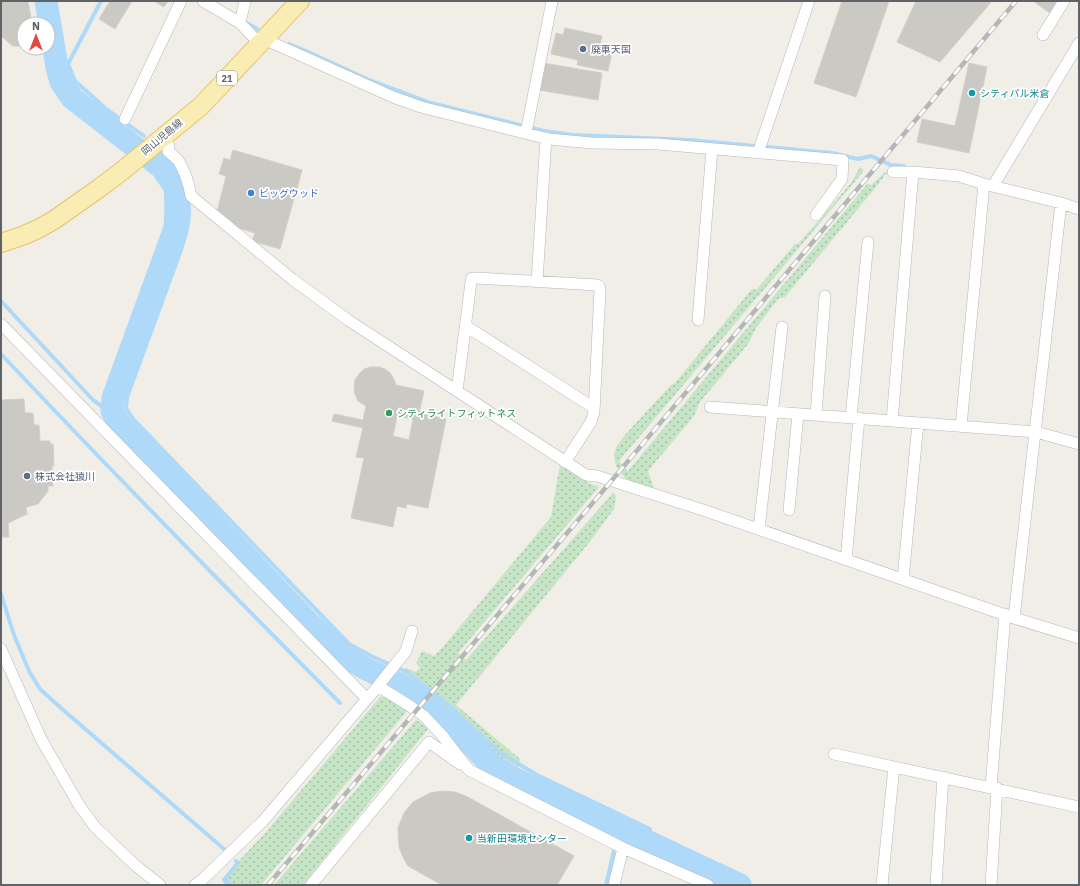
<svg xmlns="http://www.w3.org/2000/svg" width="1080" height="886" font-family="'IBM Plex Sans','Noto Sans JP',sans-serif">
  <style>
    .green { fill: url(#green-dots) }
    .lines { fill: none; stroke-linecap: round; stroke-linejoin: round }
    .stream { stroke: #aed9f9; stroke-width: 4 }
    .river { stroke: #aed9f9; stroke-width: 23 }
    .building { fill: #cbc9c4; stroke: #d4cfc6; fill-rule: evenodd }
    .street-casing { stroke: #b4b7bb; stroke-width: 12 }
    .primary-casing { stroke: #e8c368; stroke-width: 20 }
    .street { stroke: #fff; stroke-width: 11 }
    .primary { stroke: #f9edb3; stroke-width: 18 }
    .rail-casing { stroke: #b5b6b6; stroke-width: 4.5 }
    .rail { stroke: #fff; stroke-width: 3; stroke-dasharray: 9; stroke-linecap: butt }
    .service-dot { fill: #5c6f8a; stroke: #fff; stroke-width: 1.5 }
    .culture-dot { fill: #0f9aa8; stroke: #fff; stroke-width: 1.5 }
    .shop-dot { fill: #3f7fe0; stroke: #fff; stroke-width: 1.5 }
    .leisure-dot { fill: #2e9e5b; stroke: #fff; stroke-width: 1.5 }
    .labels { text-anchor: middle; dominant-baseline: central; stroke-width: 3.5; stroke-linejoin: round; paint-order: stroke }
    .shield { fill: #fff; stroke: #8f9194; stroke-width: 1 }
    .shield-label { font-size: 9px; font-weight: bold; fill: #5f6266 }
    .service-label { font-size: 10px; fill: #4e5e75; stroke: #fff; text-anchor: start }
    .culture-label { font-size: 10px; fill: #0d838f; stroke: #fff; text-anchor: start }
    .street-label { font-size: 10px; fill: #5f6266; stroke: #fff }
    .shop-label { font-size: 10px; fill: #366cbe; stroke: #fff; text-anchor: start }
    .leisure-label { font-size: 10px; fill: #27864d; stroke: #fff; text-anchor: start }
  </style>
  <defs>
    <pattern id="green-dots" width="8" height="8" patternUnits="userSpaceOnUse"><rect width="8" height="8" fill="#c6e5c6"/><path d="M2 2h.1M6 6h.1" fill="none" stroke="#a4bda5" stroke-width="1.8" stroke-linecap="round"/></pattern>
  </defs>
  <rect width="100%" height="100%" fill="#f0eee7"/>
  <path class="green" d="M860,167L863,169V172L619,461L628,471L868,183L871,185L885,172L888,171L876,187L785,297L778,299L756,328L748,344L700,402L694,416L648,471L654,489L628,481L622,474L616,466L614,456L616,447L625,435L671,385L675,383L751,290L757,289L795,244L799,243L851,183Z
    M560,464L587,482L599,487L458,653L466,660L613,493L616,496L614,509L588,544L456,705L520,759L518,767L502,759L413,682L400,676L406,668L416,672L420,667L416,663L422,651L434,656L443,647L551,517Z
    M381,696L402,705L408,710L261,885H225L222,879L266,832Z
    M416,720L425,725L428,729L303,885H274Z"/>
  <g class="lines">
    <path class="stream" d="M101,1L68,64L75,81L105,108L144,136
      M245,22L257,29
      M289,44L306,51L367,79L431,103L544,131L574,135L690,140L832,153L858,159L871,156L891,165L904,166
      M161,152L178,170L179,173
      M187,196C192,215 187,231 181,250L127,397L126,408L133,419L349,644L373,657L407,672L446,703L499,752L537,775L650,829L651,844
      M1,301L93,400L107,410L112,411
      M1,354C112,472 226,588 340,703
      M1,594L14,635L29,671L40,689L61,708L224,849
      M231,885L224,880L238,863L236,861
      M606,885L619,829"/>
    <path class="river" d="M46,1L57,67L61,82L72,98L162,168L175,187L176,208L175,228L113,398L112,411L119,423L307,621L343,655L366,669L397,683L414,694L463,736L491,765L513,778L593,816L740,885"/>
  </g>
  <path class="building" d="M1,1H28L32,24H24V46H13L1,36Z
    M110,1H132L115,29L99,19Z
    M154,1H168L164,7Z
    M842,1H889L856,97L814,83Z
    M916,1H992L940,62L897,42Z
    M1033,1H1057L1058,2L1050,13Z
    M565,28L602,36L600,45L613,48L608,71L577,65L578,60L551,54L556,33L563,35Z
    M543,63L602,73L598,100L539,90Z
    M969,63L987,67L969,153L917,142L922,119L955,126Z
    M233,150L302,170L280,249L252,241L255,233L229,225L217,212L226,176L219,174L224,158L230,160Z
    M371,367H379L385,369L390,373L394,379L396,385L424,391L419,413L446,419L428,508L407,504L406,508L397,506L393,527L351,518L364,458L356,457L363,428L332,421L334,414L363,420L366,406L358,401L355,394L354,387L355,380L359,374L364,369ZM397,416L413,419L409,440L393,436Z
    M24,399L25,413H33L34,425H39L40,441H50V444H53L54,466H52L53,486H48V491L38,504L26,507L27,514L8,523L9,537H1V400Z
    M442,791L455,792L466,796L574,856L557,885H442L408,866L403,857L399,847L398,828L404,813L413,802L430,793Z"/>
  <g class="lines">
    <g class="street-casing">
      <path id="street" d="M203,1L240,23L260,44
        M240,23L245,1
        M1043,35L1064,1
        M264,39L393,97L421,107L549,139L592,143L658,144L843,160L842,179L816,215
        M125,119L181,1
        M526,133L552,1
        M161,138L169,146L168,151C171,154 175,157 178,160C185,171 189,184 191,196L292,279L348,320L586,475L597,476L706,511L1014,618L1079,638
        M758,153L809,1
        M893,172H913L959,176L984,184L1061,203L1079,209
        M993,186L1079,43
        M537,282L546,138
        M698,320L712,149
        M1,324L367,699
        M466,326L594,408
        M457,391L471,282L472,278H476L597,285L599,286L600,289L594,412L591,422L565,462
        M710,407L1036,432L1079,444
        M816,415L825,296
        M851,418L868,242
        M892,421L913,172
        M961,426L984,184
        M789,510L798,414
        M759,529L782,327
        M846,560L859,418
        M903,579L918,423
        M1014,618L1061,203
        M1,649L41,739L79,805L95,827L135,865L160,885
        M378,686L410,706L424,716L441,734L469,770L623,848L708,885
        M834,754L1079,807
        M991,787L1005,614
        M195,885L202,880L263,821L378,686L406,651L412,631
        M311,885L429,742L460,764
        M614,885L623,848
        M883,885L882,884L894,767
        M936,885L943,777
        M991,885L997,788"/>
    </g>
    <g class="primary-casing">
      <path id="primary" d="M1,243L22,236L38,229L54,220L98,189L122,171L201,106L300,1"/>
    </g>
    <use href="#street" class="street"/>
    <use href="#primary" class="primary"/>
    <g class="rail-casing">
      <path id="rail" d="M268,885L602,492L1016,1"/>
    </g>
    <use href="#rail" class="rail"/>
  </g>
  <g class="service-dot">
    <circle cx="583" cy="49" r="4"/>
    <circle cx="27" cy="476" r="4"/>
  </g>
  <g class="culture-dot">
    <circle cx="972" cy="93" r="4"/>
    <circle cx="469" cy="838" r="4"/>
  </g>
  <circle class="shop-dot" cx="251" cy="193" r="4"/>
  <circle class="leisure-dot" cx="389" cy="413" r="4"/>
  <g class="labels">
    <rect class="shield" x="217" y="71" width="20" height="14" rx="3"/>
    <g class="shield-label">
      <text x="227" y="78">21</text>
    </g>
    <g class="service-label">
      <text x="591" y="49">廃車天国</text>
      <text x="35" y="476">株式会社猿川</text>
    </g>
    <g class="culture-label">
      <text x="980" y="93">シティパル米倉</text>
      <text x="477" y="838">当新田環境センター</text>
    </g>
    <g class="street-label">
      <text transform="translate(162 137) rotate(-40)">岡山児島線</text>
    </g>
    <g class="shop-label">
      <text x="259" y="193">ビッグウッド</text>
    </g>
    <g class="leisure-label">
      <text x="397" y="413">シティライトフィットネス</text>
    </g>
  </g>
  <rect width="1080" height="886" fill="none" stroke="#5f6266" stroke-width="4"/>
  <g transform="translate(36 36)"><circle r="19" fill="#ffffff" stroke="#bfc0c2"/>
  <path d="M0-3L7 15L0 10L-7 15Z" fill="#dd4a40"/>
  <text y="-6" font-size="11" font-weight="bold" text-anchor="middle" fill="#5f6266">N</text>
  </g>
</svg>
